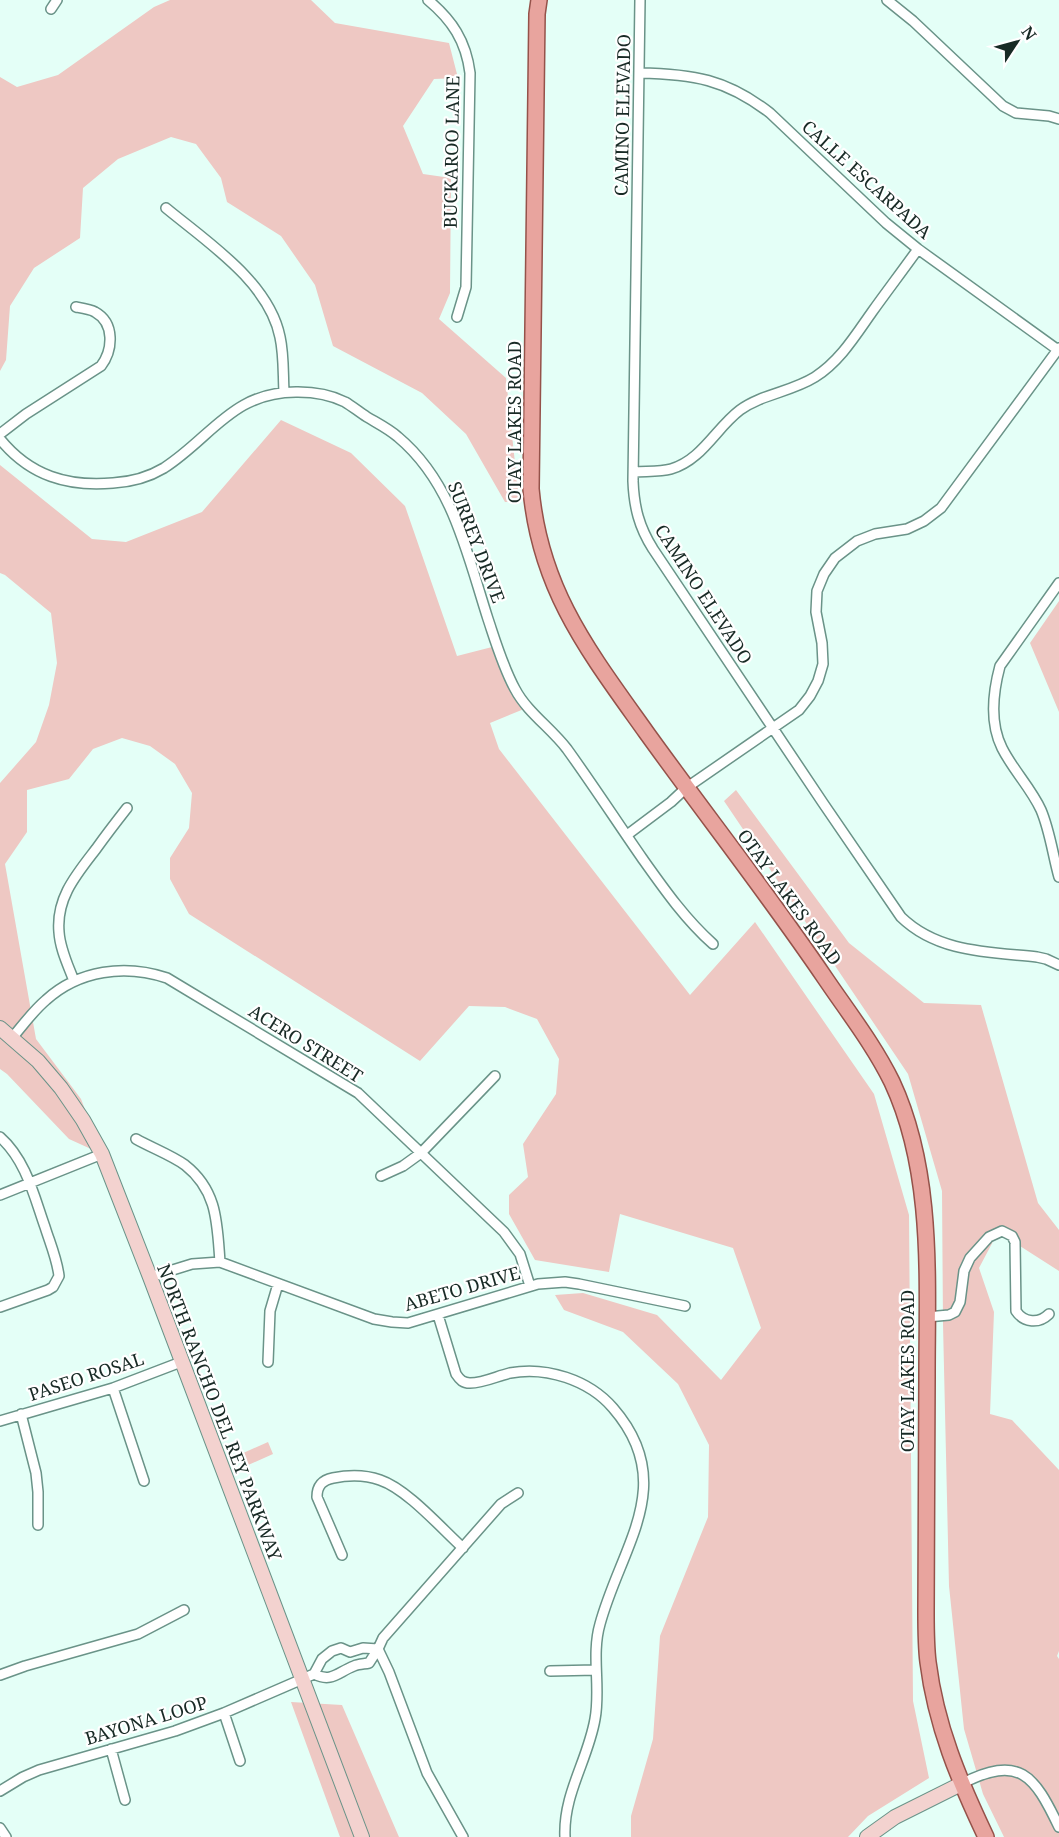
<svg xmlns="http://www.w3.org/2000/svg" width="1059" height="1837" font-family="'Noto Serif',serif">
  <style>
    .green { fill: #eec8c3 }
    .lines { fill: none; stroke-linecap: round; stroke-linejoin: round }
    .street-casing { stroke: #6a9388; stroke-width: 12 }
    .secondary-casing { stroke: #6a9388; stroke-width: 16 }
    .primary-casing { stroke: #95524a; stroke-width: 18 }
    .street { stroke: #fff; stroke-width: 9 }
    .secondary { stroke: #f3d2cf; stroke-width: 14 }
    .primary { stroke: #e8a49e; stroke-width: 15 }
    .labels { text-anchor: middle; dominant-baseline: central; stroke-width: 4.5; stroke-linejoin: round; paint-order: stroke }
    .street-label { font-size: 18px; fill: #182a25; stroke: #fff }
  </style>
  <rect width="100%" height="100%" fill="#e4fff7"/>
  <path class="green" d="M170,0H311L335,23L449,43L458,78L434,79L403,126L423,174L451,178L450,293L439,319L506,378L519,501L505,502L466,434L422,393L333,346L315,285L281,236L227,202L221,178L196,144L171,137L118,159L83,188L80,238L34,268L10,306L6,360L0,371V77L17,87L58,75L154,7Z
    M281,420L351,453L405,506L457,656L496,646L529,707L490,723L499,749L690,995L755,922L874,1094L909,1215L913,1701L929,1778L868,1816L848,1837H631V1816L653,1739L660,1636L708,1517L709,1445L678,1384L623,1332L564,1310L555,1295L583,1293L657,1315L721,1380L761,1328L733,1248L620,1214L609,1272L535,1260L509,1214V1195L528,1177L523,1144L556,1094L559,1059L537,1019L505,1007L469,1006L420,1061L189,914L170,879V858L189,828L192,793L175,764L150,746L122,738L93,749L69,779L27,790V832L5,864L36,1039L81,1099L102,1154L69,1139L7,1074L0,1069V783L36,742L49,705L57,663L51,613L5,575L0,573V465L92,539L126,542L202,512Z
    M1059,601V712L1030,643Z
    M736,790L849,943L924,1003L981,1005L1038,1203L1059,1230V1271L998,1232L979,1268L994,1312L990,1414L1012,1420L1059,1470V1651L1057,1656L1059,1659V1837H1004L983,1794L964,1729L949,1586L943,1324L942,1191L908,1074L724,801Z
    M268,1442L273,1454L246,1466L241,1454Z
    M291,1702L342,1705L399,1837H340Z"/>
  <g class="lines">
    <g class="street-casing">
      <path id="street" d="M428,0C452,20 466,41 470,73L466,287L457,317
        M640,0L633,481C634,507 639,527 653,549L823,803L901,917C938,953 990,952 1037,957L1046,959L1059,965
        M887,0L913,21L1003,106L1016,113L1049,116L1059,119
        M51,9L57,0
        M639,73C693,74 726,79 770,113L886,223L918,249L1058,350
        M166,208C207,242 269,282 280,337C284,355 283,374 284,392
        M0,434L26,414L101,366C113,350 115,323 95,312C90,309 82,308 76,307
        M0,439C30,476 68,487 113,483C130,482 149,477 164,468C212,437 233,391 298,392C313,392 331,395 345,402C352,406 359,412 367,417C377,423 389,429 398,437C453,483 467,554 488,619C496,643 503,667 515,689C527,712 551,728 567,749C593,785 617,822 642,858C664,889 685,919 713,944
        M634,472C646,471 660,472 671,469C702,460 716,428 740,410C762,394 791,392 815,377C840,361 855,336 872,312C887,291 903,270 918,249
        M1059,583L1000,666C993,692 989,722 1002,748C1013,770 1031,788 1041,810C1050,831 1053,856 1059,877
        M627,835L671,802L686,788L799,710L810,696L818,681L823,664L822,643L816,612L817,591L824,574L835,558L857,541L875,534L907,529L924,521L941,508L1059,348
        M74,981C68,965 60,949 59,932C56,898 76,875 96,849C106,835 116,822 127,808
        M12,1038C23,1025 33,1011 46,1000C79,970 125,964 167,978L358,1093L504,1232L520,1254L530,1286
        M0,1137C26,1160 34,1196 45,1227C50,1243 57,1259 59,1276L53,1287L48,1290L0,1307
        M136,1139C152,1148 171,1155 185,1165C218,1191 217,1224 220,1262
        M381,1176L403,1166L421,1153L495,1076
        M0,1195L102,1154
        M150,1277L192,1264L220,1262L374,1319L392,1322L408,1323L538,1284L565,1282L579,1284L685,1306
        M438,1315L456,1374C460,1380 463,1383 470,1383C484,1383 497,1376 510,1373C546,1366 589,1380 613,1408C679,1484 621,1546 600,1624C591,1655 601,1688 595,1719C588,1760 563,1794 565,1837
        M927,1317L949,1315L955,1312L960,1302L964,1271L970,1258L989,1237L1002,1231L1012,1236L1015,1242L1016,1311C1024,1323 1039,1324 1049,1314
        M268,1362L270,1311L278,1284
        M113,1388L144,1481
        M21,1414L36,1473L38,1492V1525
        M0,1421L113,1388L181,1362
        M342,1555L317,1497C317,1485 323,1480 333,1478C348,1475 366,1475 380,1480C407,1489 441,1528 463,1548
        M378,1649L389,1672L427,1773L463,1837
        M550,1671L596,1670
        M314,1674C332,1683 338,1672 354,1666C358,1664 364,1664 369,1663L378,1649L383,1638L501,1504L518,1493
        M0,1675L25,1666L138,1634L184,1610
        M224,1713L240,1761
        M111,1749L125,1800
        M961,1784C1020,1754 1034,1775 1059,1827
        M0,1791L23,1777L39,1770L175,1731L224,1713L314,1674L322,1659L332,1651L341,1648L350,1652L363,1648L378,1649
        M0,1828L6,1837"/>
    </g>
    <g class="secondary-casing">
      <path id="secondary" d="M0,1028L38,1061L61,1088L83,1120L102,1154L150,1277L362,1837
        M867,1837L895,1817L961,1784"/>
    </g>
    <g class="primary-casing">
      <path id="primary" d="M539,0L537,14L531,489C540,590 589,652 646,732C705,814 768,894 825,978C848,1012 874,1045 892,1082C934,1172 927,1279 927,1376C927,1454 926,1533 926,1612C926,1628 926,1646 928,1662C936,1726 959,1780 986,1837"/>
    </g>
    <use href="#street" class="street"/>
    <use href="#secondary" class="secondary"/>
    <use href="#primary" class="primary"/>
  </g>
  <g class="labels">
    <g class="street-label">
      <text transform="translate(622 115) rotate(-89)">CAMINO ELEVADO</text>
      <text transform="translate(451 152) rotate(-89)">BUCKAROO LANE</text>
      <text transform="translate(867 179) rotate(42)">CALLE ESCARPADA</text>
      <text transform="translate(514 422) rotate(-90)">OTAY LAKES ROAD</text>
      <text transform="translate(477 542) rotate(69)">SURREY DRIVE</text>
      <text transform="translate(704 594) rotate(57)">CAMINO ELEVADO</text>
      <text transform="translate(790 897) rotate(54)">OTAY LAKES ROAD</text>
      <text transform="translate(306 1043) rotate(32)">ACERO STREET</text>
      <text transform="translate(462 1288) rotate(-16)">ABETO DRIVE</text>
      <text transform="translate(907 1371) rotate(-90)">OTAY LAKES ROAD</text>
      <text transform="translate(86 1376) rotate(-18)">PASEO ROSAL</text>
      <text transform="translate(220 1412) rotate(69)">NORTH RANCHO DEL REY PARKWAY</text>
      <text transform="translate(146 1720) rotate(-17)">BAYONA LOOP</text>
    </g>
  </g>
  <g transform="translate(1017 42) rotate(54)" stroke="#ffffff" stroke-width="4.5" paint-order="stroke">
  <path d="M0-4.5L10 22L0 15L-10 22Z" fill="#182a25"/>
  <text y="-9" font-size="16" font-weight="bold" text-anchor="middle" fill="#182a25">N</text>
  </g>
</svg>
